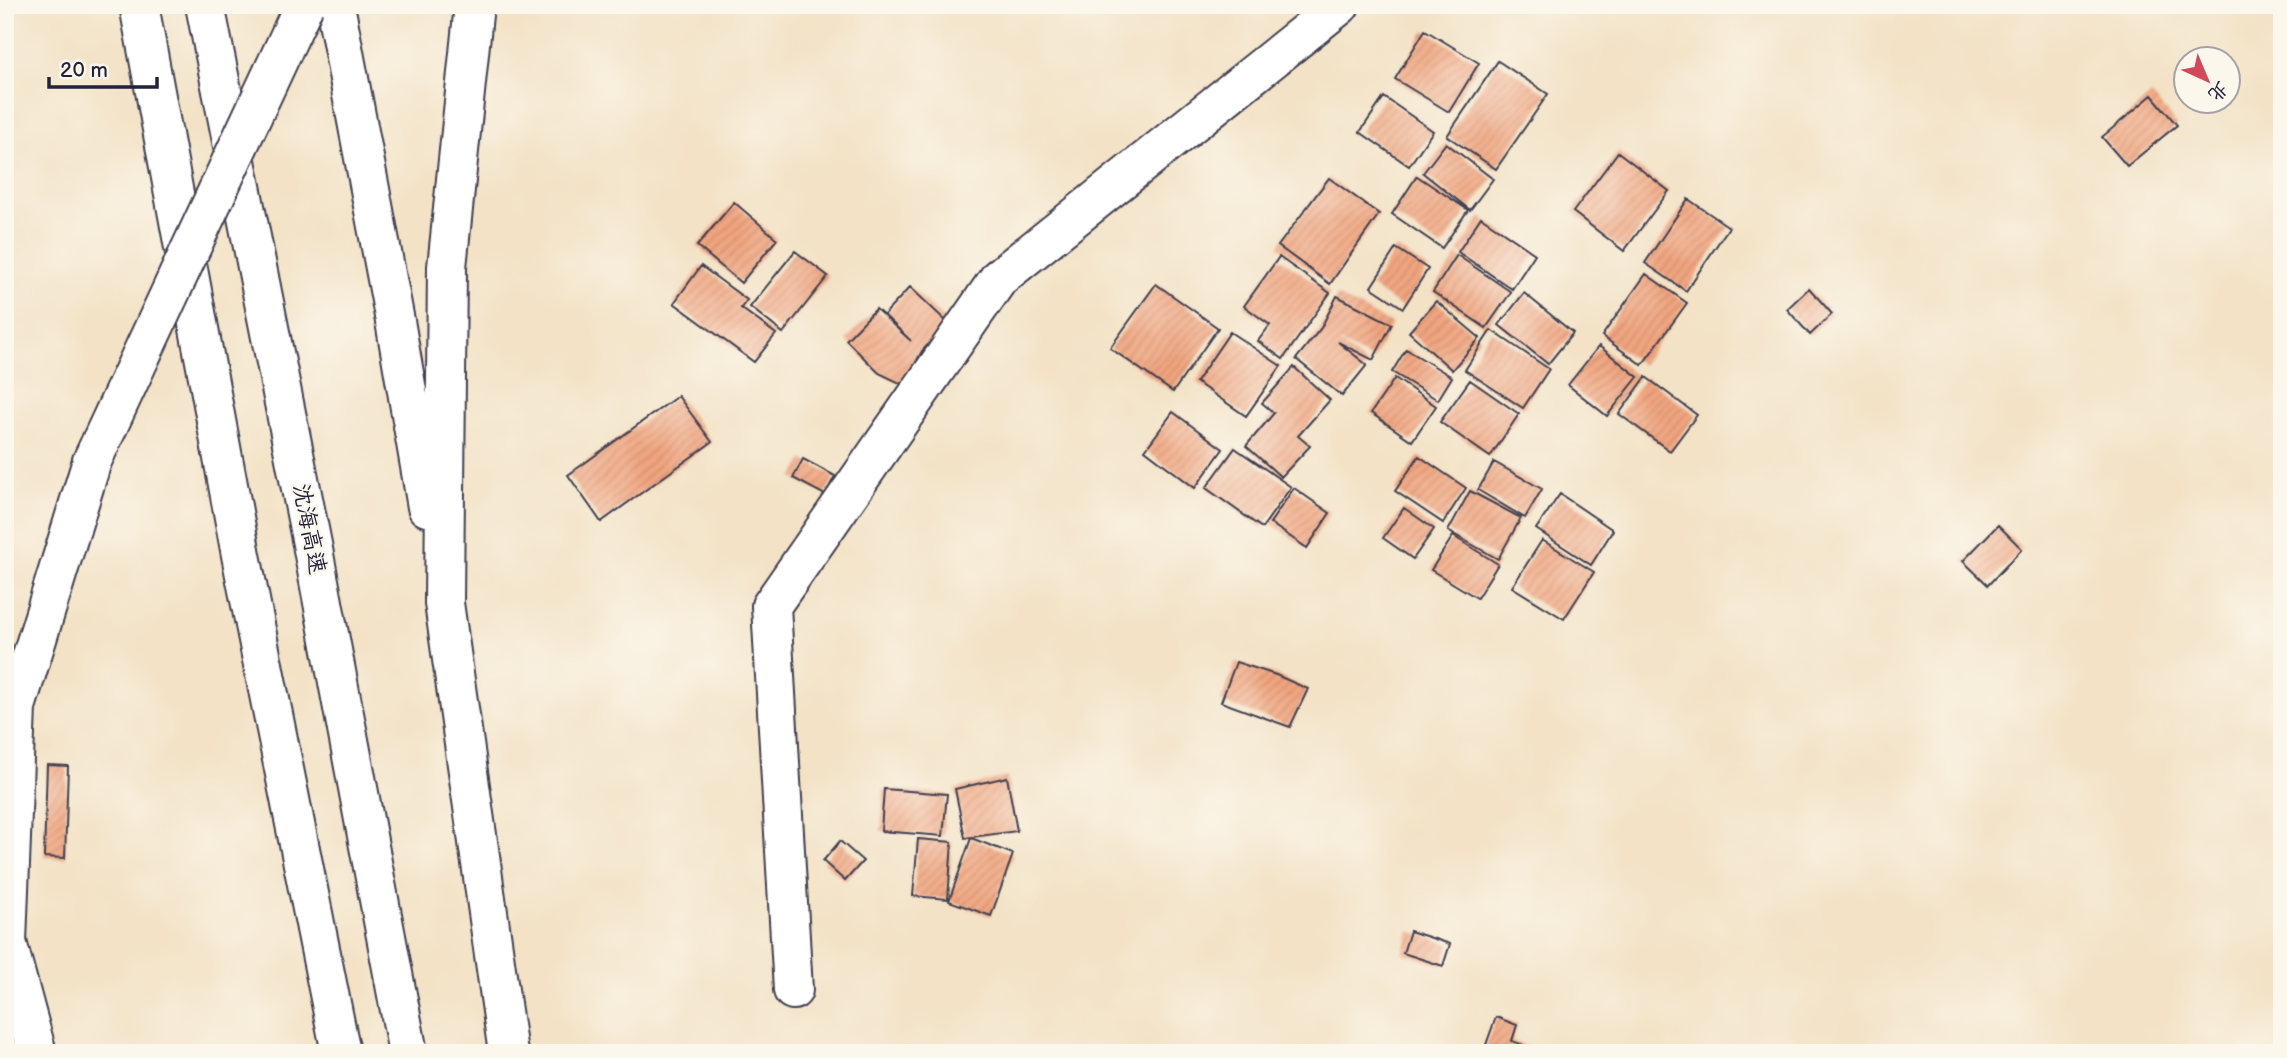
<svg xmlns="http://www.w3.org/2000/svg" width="2287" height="1058" font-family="'Balsamiq Sans','LXGW WenKai TC',sans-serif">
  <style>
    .building { fill: url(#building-hatch) }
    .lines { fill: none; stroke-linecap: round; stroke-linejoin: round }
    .minor-casing { stroke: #413f50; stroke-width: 42 }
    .highway-casing { stroke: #413f50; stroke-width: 42 }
    .minor { stroke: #fff; stroke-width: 38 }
    .highway { stroke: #fff; stroke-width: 38 }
    .highway-bridge-casing { stroke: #413f50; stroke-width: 42; stroke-linecap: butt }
    .highway-bridge { stroke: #fff; stroke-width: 38 }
    .labels { text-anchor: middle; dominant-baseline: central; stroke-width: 5; stroke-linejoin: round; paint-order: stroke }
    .street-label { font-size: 23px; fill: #22223b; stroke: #fbf7ec }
  </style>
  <defs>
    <pattern id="building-hatch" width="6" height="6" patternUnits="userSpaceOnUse" patternTransform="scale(1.75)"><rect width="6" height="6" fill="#f1a57f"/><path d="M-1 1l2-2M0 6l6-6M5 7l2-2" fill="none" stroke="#ce8e6f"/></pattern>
  </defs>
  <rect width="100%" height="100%" fill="#fbf7ec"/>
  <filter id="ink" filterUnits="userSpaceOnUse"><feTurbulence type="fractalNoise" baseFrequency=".0143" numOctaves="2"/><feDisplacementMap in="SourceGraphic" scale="14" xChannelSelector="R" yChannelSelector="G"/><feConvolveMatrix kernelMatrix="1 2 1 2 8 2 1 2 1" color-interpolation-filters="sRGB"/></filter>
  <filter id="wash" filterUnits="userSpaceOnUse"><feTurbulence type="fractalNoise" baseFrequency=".00686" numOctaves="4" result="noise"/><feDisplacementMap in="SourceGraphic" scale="28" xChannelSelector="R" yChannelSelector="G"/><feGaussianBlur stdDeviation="1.57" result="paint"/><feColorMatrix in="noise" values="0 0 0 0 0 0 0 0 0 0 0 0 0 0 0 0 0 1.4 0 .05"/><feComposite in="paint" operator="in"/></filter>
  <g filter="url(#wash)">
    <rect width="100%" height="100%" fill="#f3e2c6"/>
    <g id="blocks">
      <path class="building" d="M1425,30L1479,63L1449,112L1395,79Z
        M1498,61L1548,94L1496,169L1447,136Z
        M2152,95L2177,125L2127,166L2102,137Z
        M1384,97L1433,131L1409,166L1360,132Z
        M1446,143L1493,179L1470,210L1423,173Z
        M1618,152L1669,191L1624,251L1573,212Z
        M1417,176L1468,210L1442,248L1392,214Z
        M1329,178L1379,214L1330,284L1278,246Z
        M1688,199L1729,227L1686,291L1645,263Z
        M734,202L777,239L741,283L697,246Z
        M1481,217L1535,254L1512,289L1458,252Z
        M1396,248L1428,269L1403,308L1371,287Z
        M795,251L828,276L783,333L750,307Z
        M1457,255L1511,292L1486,328L1433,292Z
        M1279,257L1330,293L1283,359L1258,341L1270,325L1244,306Z
        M701,266L747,300L741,308L776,334L754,362L674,303Z
        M1646,274L1687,303L1642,365L1602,336Z
        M1156,284L1218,328L1173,392L1110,348Z
        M910,287L948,323L922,351L904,385L879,373L846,340L876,309L911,341L884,315Z
        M1809,288L1832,314L1810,335L1787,309Z
        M1524,293L1573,333L1548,364L1499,325Z
        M1337,296L1392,324L1373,360L1338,342L1367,365L1342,396L1296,359L1321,328Z
        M1436,301L1480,338L1452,370L1409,332Z
        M1491,330L1549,369L1523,408L1465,370Z
        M1230,332L1281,366L1246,416L1196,382Z
        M1599,346L1638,377L1607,416L1568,385Z
        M1406,349L1452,377L1438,400L1392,372Z
        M1294,367L1330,400L1298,436L1310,446L1281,477L1246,446L1274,413L1262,403Z
        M1646,377L1697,415L1670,451L1619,414Z
        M1395,378L1436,406L1412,441L1371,413Z
        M1470,380L1519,414L1490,457L1440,422Z
        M678,396L712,442L601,522L568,475Z
        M1173,412L1223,449L1195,488L1145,450Z
        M1235,448L1291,487L1262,528L1206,488Z
        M1419,456L1466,488L1443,523L1395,491Z
        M803,459L835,476L825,495L793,478Z
        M1494,462L1542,489L1525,518L1478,490Z
        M1294,488L1330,513L1307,548L1270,523Z
        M1470,491L1521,518L1498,559L1448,531Z
        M1560,494L1613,530L1591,565L1536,529Z
        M1404,508L1434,529L1413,559L1383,538Z
        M1998,525L2022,549L1988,585L1963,561Z
        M1453,536L1498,564L1477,598L1431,570Z
        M1542,540L1594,572L1564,619L1512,587Z
        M1236,662L1276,675L1308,689L1290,727L1221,702Z
        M47,765L68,766L65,858L44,857Z
        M1007,777L1017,831L965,838L955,789Z
        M884,789L947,794L943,836L881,831Z
        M971,838L1013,854L991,916L949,901Z
        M918,839L952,842L948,899L913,896Z
        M840,841L863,861L845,881L823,861Z
        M1410,931L1450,944L1443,966L1403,953Z
        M1496,1017L1517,1025L1512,1041L1526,1046L1523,1053H1483Z"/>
    </g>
  </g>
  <g filter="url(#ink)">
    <use href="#blocks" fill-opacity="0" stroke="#413f50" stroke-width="2"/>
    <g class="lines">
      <g class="minor-casing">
        <path id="minor" d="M793,990L771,606L999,278L1340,5"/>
      </g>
      <g class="highway-casing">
        <path id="highway" d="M139,5L241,555L341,1053
          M205,5L312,544L408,1053
          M335,5L395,321L427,507
          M474,5L447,267L444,603L508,1053"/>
      </g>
      <use href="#minor" class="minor"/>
      <use href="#highway" class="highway"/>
      <g class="highway-bridge-casing">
        <path id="highway-bridge" d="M37,1053L7,942L16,707L92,461L304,5"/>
      </g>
      <use href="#highway-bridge" class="highway-bridge"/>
    </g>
  </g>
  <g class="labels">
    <g class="street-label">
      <text transform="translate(309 529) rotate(79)">沈海高速</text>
    </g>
  </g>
  <rect width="2287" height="1058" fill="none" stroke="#fbf7ec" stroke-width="28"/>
  <g transform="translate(2207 80) rotate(136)"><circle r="33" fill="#fbf7ec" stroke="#a4a2a5" stroke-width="2"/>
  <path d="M0-5L12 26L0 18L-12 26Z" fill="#d1495b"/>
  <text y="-10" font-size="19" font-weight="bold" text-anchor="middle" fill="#22223b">北</text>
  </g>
  <path d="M49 77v10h108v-10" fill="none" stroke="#22223b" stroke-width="3.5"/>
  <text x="60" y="77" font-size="21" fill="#22223b" stroke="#fbf7ec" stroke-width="5" paint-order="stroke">20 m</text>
</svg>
